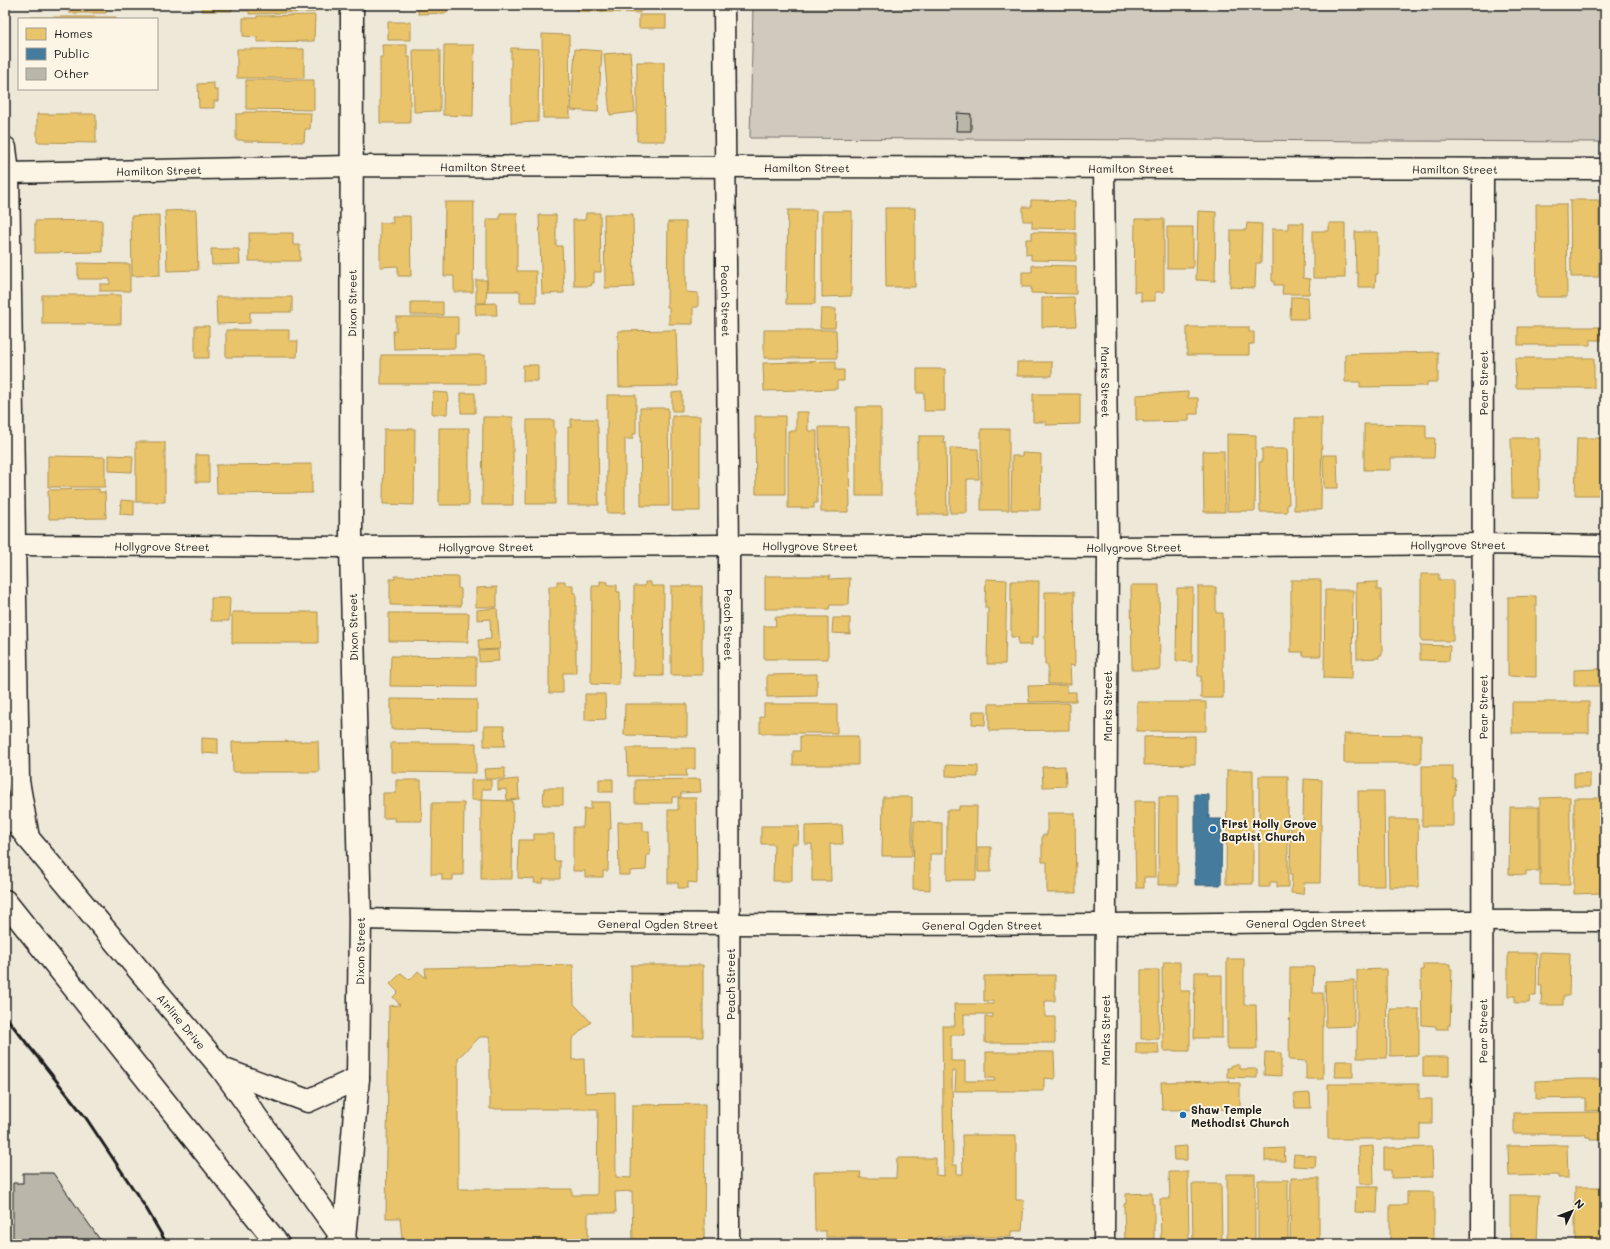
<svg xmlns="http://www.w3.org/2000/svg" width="1610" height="1249" font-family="Mali,sans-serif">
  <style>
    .green { fill: #cfcabd; stroke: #76736c }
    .homes { fill: #e9c46a; stroke: #ac9253; fill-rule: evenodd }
    .public { fill: #457b9d; stroke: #395e76 }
    .building { fill: #bab6aa; stroke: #1c1c1c }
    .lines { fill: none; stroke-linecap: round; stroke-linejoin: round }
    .street-casing { stroke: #1c1c1c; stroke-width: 23 }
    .secondary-casing { stroke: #1c1c1c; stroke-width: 25 }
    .highway-casing { stroke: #1c1c1c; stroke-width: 25 }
    .street { stroke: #fcf5e5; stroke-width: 20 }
    .secondary { stroke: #fcf5e5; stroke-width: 22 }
    .highway { stroke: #fcf5e5; stroke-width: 22 }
    .rail { stroke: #1c1c1c; stroke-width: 3 }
    .poi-dot { fill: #1f6fb2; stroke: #fcf5e5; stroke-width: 1.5 }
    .labels { text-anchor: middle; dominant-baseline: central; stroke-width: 4; stroke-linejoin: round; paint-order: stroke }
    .street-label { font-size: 11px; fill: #1c1c1c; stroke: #fcf5e5 }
    .poi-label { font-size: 11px; font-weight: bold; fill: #1c1c1c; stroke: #fcf5e5; text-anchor: start }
  </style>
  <rect width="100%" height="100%" fill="#eee8d9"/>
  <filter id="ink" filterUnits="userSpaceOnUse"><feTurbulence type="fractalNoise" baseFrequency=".025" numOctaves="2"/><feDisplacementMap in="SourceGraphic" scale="8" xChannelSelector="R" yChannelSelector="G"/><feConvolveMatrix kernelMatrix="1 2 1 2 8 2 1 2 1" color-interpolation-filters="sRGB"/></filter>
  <g filter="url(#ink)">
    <path class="green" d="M753,5H1605V142L750,138Z"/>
    <path class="homes" d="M69,5H106V13H69Z
      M202,5H232V11H202Z
      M242,5H315V12L249,14V11H242Z
      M418,5H447V13L418,14Z
      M577,5H645V10H640V13L577,11Z
      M315,15L314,41L257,42V37L243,36V18H257V16Z
      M639,15H666V28H639Z
      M21,17H116V19H21Z
      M388,22H411V40H388Z
      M542,34L569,35L570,118H543Z
      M382,45H407V57H410V123H380V57H383Z
      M444,45H474L473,116L443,115Z
      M511,48L539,49L538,122L511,123Z
      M237,49H304V78H237Z
      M575,49L602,51L598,112L571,110Z
      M413,50H440V111L414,112Z
      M630,52L635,112L610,115L604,54Z
      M637,62H664L665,141H637Z
      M246,80H314V110L246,109Z
      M214,83V90H218V101H214V108H199L198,84Z
      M244,112L311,113L310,129H305L304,142L243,141V140H236V114H243Z
      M37,114H96V143L37,142Z
      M1031,200L1075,201V229L1032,228V221H1023V207H1031Z
      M1570,200H1599V277H1571Z
      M445,202H474L473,292H454V276H444Z
      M1536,204H1566L1567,297H1537Z
      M885,208H915V287H886Z
      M196,210L198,270L167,271L165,211Z
      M788,210H816L815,304H786Z
      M822,211H852L851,296L822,297Z
      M1198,211L1216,212L1215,281L1196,280Z
      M500,213H517V271H536V302H520V291H487V219H500Z
      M586,213H600L601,272H594V283H592L591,286H574L573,220H585Z
      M604,214H633L634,287L605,288Z
      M159,215L160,275L132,276L131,216Z
      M539,215H556V246H562L564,293L542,294Z
      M392,216H410L411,276H398V266L380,267V223H393Z
      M1135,219H1164V292H1155V301H1141V292H1134Z
      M102,220V252L35,253V221Z
      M668,222H686V292L698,293V307H693V324H669V307H667Z
      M1247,223L1262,224L1261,263H1256L1255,288L1230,287L1231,230H1246Z
      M1288,223H1304L1303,278L1310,279L1309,294H1282L1283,285H1274V281H1272V229H1288Z
      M1329,223H1345V278H1313V231H1329Z
      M1167,227H1193V268H1167Z
      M1032,232L1076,233V261L1031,260V254L1026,255V239H1032Z
      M1355,232H1378V274H1376L1375,287H1358V273H1356Z
      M249,233H293V245H300V261H249Z
      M211,249H239L240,264L212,265Z
      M78,263L130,264V291H100V284H110V279H78Z
      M1032,265L1076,266V294L1031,293V287H1022V272H1032Z
      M476,280H487L486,303H476Z
      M42,295H121V324H42Z
      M216,297H292V312H250V323L217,324Z
      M1074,297L1076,326L1042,327V298Z
      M1291,297H1308L1309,319H1290Z
      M411,302H443V315H411Z
      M496,303L497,315H476L475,304Z
      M821,309H836L835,328H820Z
      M396,317H458V334H455V348L394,349L393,331H396Z
      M195,326H209V358H195Z
      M1187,327H1249V332H1254V344H1249V355H1187Z
      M1518,327H1602V340H1590V345H1518Z
      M226,330H289V341H298L297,357H226Z
      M676,330L678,386L619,387L618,331Z
      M764,330H836L837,358H764Z
      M1438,352V382H1427V386L1360,387V382H1345V354Z
      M381,355H485V384H381Z
      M1515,358H1594V388H1516Z
      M836,361V370H844V381H837V389L764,391L763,363Z
      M1017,362H1052V376H1017Z
      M523,365H538V381H523Z
      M917,369H945V411H924V393H917Z
      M433,392L448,393L447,414H432Z
      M682,392V411H672V393Z
      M1188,392V398H1198V414H1189V421L1143,422V420H1136V395Z
      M461,393H475V413H461Z
      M1033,394H1080V424L1046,425V422H1033Z
      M607,395H636V434H633V439H625V513H607Z
      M856,407H881V496H856Z
      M640,408H668L669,506H641Z
      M796,412H808V431H817V503H814V508H788V431H796Z
      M672,416H700V511H672Z
      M755,416H785V494H756Z
      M483,417H513V505H482Z
      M1295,418H1322L1321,510H1294Z
      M571,419H597V427H598L599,505H568V427H571Z
      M527,420H554V428H555V504H526Z
      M1364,424L1426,425V438H1435L1434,458H1391V470H1364Z
      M819,427H848L850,506H848V512H821Z
      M439,428H469V505H439Z
      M384,429H415L414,505L383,504Z
      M981,429H1009V510H981Z
      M1227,434L1256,435L1255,511H1227Z
      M919,436H944L943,443H946L947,514H917V442H919Z
      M1511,438H1539V498H1512Z
      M1577,438H1603L1601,495H1575Z
      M136,442H165V502H136Z
      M950,448L978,449L979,479H967V513H950Z
      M1262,449H1287L1289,504H1287V512H1260L1259,462H1262Z
      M1203,451H1224L1225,512H1204Z
      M1022,453L1041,454L1040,510H1011L1012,456H1022Z
      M109,455L133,456L132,472L109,471Z
      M196,455H209V482H196Z
      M1323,455H1337L1338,488H1324Z
      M48,456L105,457V487H48Z
      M312,464V493L217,494L216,465Z
      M99,489V492H105L106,518L49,519L48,490Z
      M121,500L134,501V515L120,514Z
      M1421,574H1439V580H1453V641H1421Z
      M395,576L458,577V588L461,589V606L390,605V579H395Z
      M765,576H830L829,579L850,578L849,605H830L829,609H765Z
      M986,579L1007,580L1005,664H987L988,608H985Z
      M1291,580H1321V656H1303V652H1291Z
      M557,581H565V585H573V593H576V673H563V693H549V586H557Z
      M600,581L608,582V585H617V592H620L619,685L591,684L592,586H600Z
      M1011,581H1039L1038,637H1032V645H1018V637H1011Z
      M645,582H651V586H664L663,676H633L634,586H645Z
      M1377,582V590H1381L1382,655H1379V658L1357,659L1356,583Z
      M1131,585H1159L1160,670H1132Z
      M671,586H702V675H671Z
      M497,587V607H476V588Z
      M1198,587H1216V613H1223V698H1201V676H1198Z
      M1177,588H1193L1192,662L1176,661Z
      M1325,590H1353L1352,679L1324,678Z
      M1045,592H1074L1075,666L1070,665L1071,684H1048V665H1045Z
      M1536,596V677L1508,676V597Z
      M211,598H230L229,621H211Z
      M497,608L500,649L479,650L478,640L491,639L490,619L477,620V610Z
      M232,612H318V643H232Z
      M389,613H469L468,642L389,641Z
      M775,617H828V659H764V626H776Z
      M833,618H850V634L832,633Z
      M1420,645L1450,646L1449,661L1420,660Z
      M498,650L499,661L479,662V651Z
      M391,656L476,657V687L390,686Z
      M1599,669V686H1574V670Z
      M817,674V696L767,697V675Z
      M1067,685V692H1076V701L1029,702L1028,686Z
      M585,694H605L606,719L585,720Z
      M391,699L477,700V730L391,729Z
      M1137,702H1206V731H1137Z
      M1512,702H1589V733H1512Z
      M1069,703V730L989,731V704Z
      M625,704H687V736L624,735Z
      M764,704H837V733H760V717L764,716Z
      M973,711H986L985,725L972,724Z
      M484,726H504L505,746H484Z
      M1344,734L1421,735V763H1344Z
      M800,736H858V765H793V751H800Z
      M1195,736V764L1144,765V737Z
      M202,738L218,739V754L202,753Z
      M318,741L319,772H233L232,742Z
      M391,743H476V773L391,772Z
      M627,748H695V769H686L687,776H628Z
      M946,765L978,766V777L946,776Z
      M1065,766L1066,786L1043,787L1042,767Z
      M1422,766H1453V780L1456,779L1455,795H1453V826H1422Z
      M505,768V779H485L484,769Z
      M1227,770H1253V884H1226Z
      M1574,773H1590V787H1574Z
      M1259,776H1288V887H1277V882H1270V887H1259Z
      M518,779L519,799L507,800L506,789L498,790V781Z
      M599,779H613V792H599Z
      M700,779L701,792L681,793V797H672V803H635V780Z
      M1304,779L1322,780L1320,883H1304L1303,894L1291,893L1292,874H1290L1291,823H1303Z
      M396,780H421L422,821H394L395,818H383V793H396Z
      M471,780H491V789H482V800H471Z
      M544,788H563V805H543Z
      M1358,791H1384L1385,886H1359Z
      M883,797H912V856H882Z
      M1159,797H1178V885H1158Z
      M1570,797V885H1540V798Z
      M678,798H696L697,883L688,882V888H678V883H668V810H678Z
      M1574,798H1601L1602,893L1574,894Z
      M481,800L513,801L512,879H481Z
      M1134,801H1155V877H1144V888H1136Z
      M591,802H610L611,829H609L608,871H603V877H585V871H573V827H583L584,809H591Z
      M432,803H464L463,875H453V880H442V874H431Z
      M959,806H977L976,880H947V810H959Z
      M1510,807H1539V871H1526V875L1509,874Z
      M1047,813H1075L1076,893H1047V862H1042V835H1047Z
      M1388,819H1418L1419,887H1389Z
      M914,821L942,823V854H930V890L913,889Z
      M618,822H643V831H649L650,855H647L646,870L630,871V875H619Z
      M842,825L843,844H830L831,881H812V844H805V826Z
      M761,826H799L798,844H792V881H773L774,844H761Z
      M534,834H554V861H560V879H543V883H534L535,879L518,878L519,840H534Z
      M978,847H991V872H978Z
      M1540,952L1570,953L1569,996H1563V1005H1541L1542,986H1539Z
      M1508,953H1537L1536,996H1530L1529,1003H1515V996H1508Z
      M1227,959H1244V1005H1256L1257,1049H1227Z
      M1605,960V1038H1604Z
      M1164,962H1180V991H1190V1051H1163L1162,968H1163Z
      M1423,964H1450V969H1452L1450,1025H1448V1029H1436V1026L1422,1025L1421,970H1423Z
      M573,965L574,1004L591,1022L572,1039V1060L584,1059L585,1093L615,1092L616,1177L631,1178L632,1105L705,1104L704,1244H633L632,1191L615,1192L616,1213H588V1244H406L402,1238L400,1218H386L389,1006L400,1005L393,997L398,992L390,984L401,973L410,980L418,971L426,978L425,968ZM480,1037H490V1109H598L597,1195H572V1189H458V1058Z
      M631,965H703V1037H632Z
      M1290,967H1314L1313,993H1323V1079H1306V1061L1289,1060Z
      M1386,969L1387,1058H1357V970Z
      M1141,970H1159V1039H1141Z
      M1195,972H1209L1208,975H1222V1038H1194Z
      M1055,975V1001H1045V1017H1055V1043H985V1017H993V1014H964V1035H951V1061H965V1081H995L994,1078H986V1052H1054L1055,1079L1044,1078V1091H955L956,1071H952L953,1165H957V1174H963L962,1135H1016V1200H1024L1022,1231H1011V1237H936L934,1243L898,1242V1238L826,1237V1231H815L814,1172H861L860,1178H896L897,1158H936V1175L944,1176L942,1026H955L954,1004H993V1001H984V976Z
      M1354,980V1026L1326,1027L1325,981Z
      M1390,1009H1419V1055L1390,1056Z
      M1136,1043H1158L1159,1054H1136Z
      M1265,1052L1281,1053V1076L1264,1075Z
      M1423,1057H1449V1076H1423Z
      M1336,1061H1353V1077H1335Z
      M1231,1065H1240V1069H1257V1078L1227,1077V1068H1231Z
      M1578,1079H1605V1110L1586,1111V1098L1536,1099V1081Z
      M1230,1081L1229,1083H1240V1109L1162,1110L1161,1082Z
      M1328,1084H1419V1099H1432V1124H1420V1139H1328Z
      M1310,1093L1311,1108H1295L1294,1094Z
      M1605,1112V1140H1590V1137H1586L1585,1134H1514V1113Z
      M1567,1145L1568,1178H1558V1175L1509,1176L1508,1146Z
      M1187,1146V1160H1174L1173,1147Z
      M1373,1146L1374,1184H1360L1359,1147Z
      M1432,1147L1433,1177L1391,1178V1170H1384V1148Z
      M1284,1148L1285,1161H1265V1149Z
      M1294,1154L1316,1156L1315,1167L1293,1166Z
      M1169,1172H1188L1189,1244H1161L1160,1199H1170Z
      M1227,1174H1255V1244H1227Z
      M1291,1178H1319V1244H1290Z
      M1258,1180H1288V1244H1258Z
      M1192,1184H1221L1222,1244H1193Z
      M1356,1187H1378L1377,1213L1355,1212Z
      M1575,1187H1604L1603,1244H1587V1241H1575Z
      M1407,1192H1434V1244H1390V1205H1407Z
      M1152,1193V1204H1154V1244H1125L1124,1204H1126V1194Z
      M1510,1195H1539L1537,1244H1510Z"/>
    <path class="public" d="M1195,794L1209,795V819H1222L1221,885H1195Z"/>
    <path class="building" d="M957,113L971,114V131H956Z
      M23,1173H53L103,1244H26V1241L13,1240V1183H23Z"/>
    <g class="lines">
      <g class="street-casing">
        <g id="street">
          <path id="s1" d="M724,5C724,186 728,366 729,547C730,779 729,1012 729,1244"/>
          <path id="s2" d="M1104,167L1108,547L1104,1244"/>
          <path id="s3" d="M8,173L351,166L1605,169"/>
          <path id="s4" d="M14,545L351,547L729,545L1108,547L1482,544L1605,546"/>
          <path id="s5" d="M360,919C608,924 856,926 1104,924C1271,923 1438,920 1605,921"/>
          <path id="s6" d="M1482,1244L1483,169"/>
        </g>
      </g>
      <g class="secondary-casing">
        <g id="secondary">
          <path id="s7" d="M336,1244L344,1239L358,1078L360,919L351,547L352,5"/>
        </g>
      </g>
      <g class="highway-casing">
        <g id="highway">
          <path d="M5,148L8,173L18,781L28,838"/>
          <path id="s8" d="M5,808L28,838L222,1069L347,1244"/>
          <path d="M5,901L278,1244"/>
          <path d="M222,1069L308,1101L358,1078"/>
        </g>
      </g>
      <use href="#street" class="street"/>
      <use href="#secondary" class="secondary"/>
      <use href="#highway" class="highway"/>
      <path class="rail" d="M5,1016L86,1118L146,1208L167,1244"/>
    </g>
  </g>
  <g class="poi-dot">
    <circle cx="1213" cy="829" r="4"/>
    <circle cx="1183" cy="1115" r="4"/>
  </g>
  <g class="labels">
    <g class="street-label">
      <text stroke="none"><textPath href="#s3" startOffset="475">Hamilton Street</textPath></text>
      <text stroke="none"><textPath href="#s3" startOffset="799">Hamilton Street</textPath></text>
      <text stroke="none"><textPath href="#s3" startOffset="1123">Hamilton Street</textPath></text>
      <text stroke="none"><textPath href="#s3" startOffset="1447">Hamilton Street</textPath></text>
      <text stroke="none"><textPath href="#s3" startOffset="151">Hamilton Street</textPath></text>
      <text stroke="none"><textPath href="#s1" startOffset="296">Peach Street</textPath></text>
      <text stroke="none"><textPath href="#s7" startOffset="946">Dixon Street</textPath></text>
      <text stroke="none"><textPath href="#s2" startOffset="215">Marks Street</textPath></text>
      <text stroke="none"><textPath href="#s6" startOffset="861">Pear Street</textPath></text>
      <text stroke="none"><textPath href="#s4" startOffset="796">Hollygrove Street</textPath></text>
      <text stroke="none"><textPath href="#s4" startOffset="1444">Hollygrove Street</textPath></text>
      <text stroke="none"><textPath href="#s4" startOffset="148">Hollygrove Street</textPath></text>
      <text stroke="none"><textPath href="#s4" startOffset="472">Hollygrove Street</textPath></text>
      <text stroke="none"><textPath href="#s4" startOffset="1120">Hollygrove Street</textPath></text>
      <text stroke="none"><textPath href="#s1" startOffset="620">Peach Street</textPath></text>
      <text transform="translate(353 627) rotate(-91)">Dixon Street</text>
      <text transform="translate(1107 706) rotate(-90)">Marks Street</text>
      <text stroke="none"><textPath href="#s6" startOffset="537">Pear Street</textPath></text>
      <text stroke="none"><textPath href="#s5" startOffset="946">General Ogden Street</textPath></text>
      <text stroke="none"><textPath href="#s5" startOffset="298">General Ogden Street</textPath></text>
      <text stroke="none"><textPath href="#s5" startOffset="622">General Ogden Street</textPath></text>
      <text stroke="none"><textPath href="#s7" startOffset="298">Dixon Street</textPath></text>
      <text transform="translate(730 984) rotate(-90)">Peach Street</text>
      <text stroke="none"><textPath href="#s8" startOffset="277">Airline Drive</textPath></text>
      <text transform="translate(1105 1030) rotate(-90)">Marks Street</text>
      <text stroke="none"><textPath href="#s6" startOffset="213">Pear Street</textPath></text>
    </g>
    <g class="poi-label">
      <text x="1221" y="823">First Holly Grove<tspan x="1221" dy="13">Baptist Church</tspan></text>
      <text x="1191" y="1109">Shaw Temple<tspan x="1191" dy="13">Methodist Church</tspan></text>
    </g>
  </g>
  <rect width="1610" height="1249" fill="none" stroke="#fcf5e5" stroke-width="20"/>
  <rect x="10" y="10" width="1590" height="1229" fill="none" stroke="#1c1c1c" stroke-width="1.5" filter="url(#ink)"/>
  <rect x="18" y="18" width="140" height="72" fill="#fcf5e5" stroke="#a29e95"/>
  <rect x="26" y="28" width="20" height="12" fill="#e9c46a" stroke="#a29e95"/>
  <text x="54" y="38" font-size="12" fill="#1c1c1c">Homes</text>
  <rect x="26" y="48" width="20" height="12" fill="#457b9d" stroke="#a29e95"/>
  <text x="54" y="58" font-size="12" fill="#1c1c1c">Public</text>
  <rect x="26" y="68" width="20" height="12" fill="#bab6aa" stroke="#a29e95"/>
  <text x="54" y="78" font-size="12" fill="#1c1c1c">Other</text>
  <g transform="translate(1572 1211) rotate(47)" stroke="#fcf5e5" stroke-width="3" paint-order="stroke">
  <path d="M0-3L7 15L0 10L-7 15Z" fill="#1c1c1c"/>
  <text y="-6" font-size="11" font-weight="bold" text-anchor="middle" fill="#1c1c1c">N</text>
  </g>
</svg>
